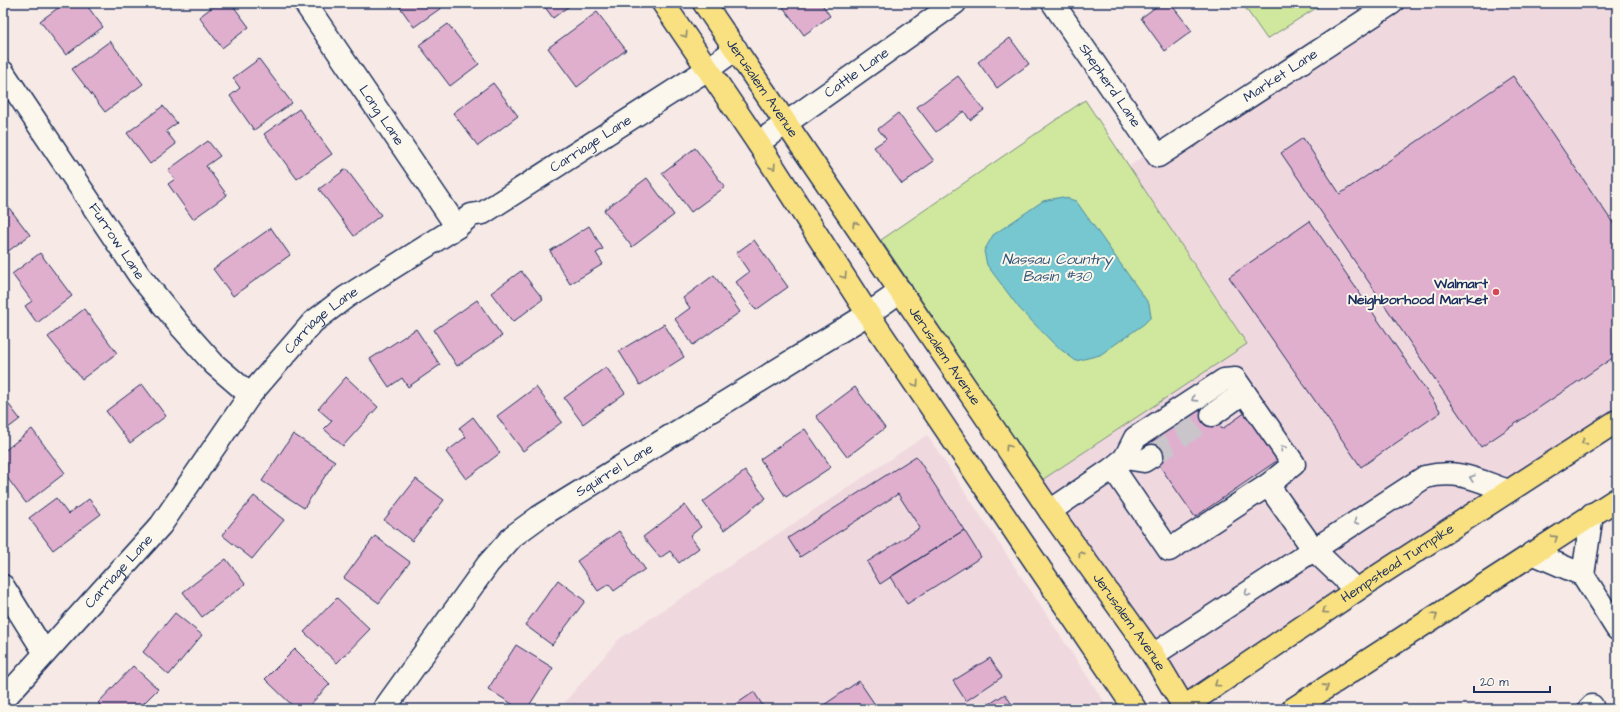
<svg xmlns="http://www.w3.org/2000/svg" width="1620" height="712" font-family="'Architects Daughter',sans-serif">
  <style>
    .built { fill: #f0d8df }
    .green { fill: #d0e89d; stroke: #768c7e }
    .water { fill: #76c7d0; stroke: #528aa2 }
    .building { fill: #e1afce; stroke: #1b2f5e }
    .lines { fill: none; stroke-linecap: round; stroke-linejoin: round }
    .minor-tunnel { stroke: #cac4cb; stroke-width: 22; stroke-dasharray: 22 11; stroke-linecap: butt }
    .minor-casing { stroke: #1b2f5e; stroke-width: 25 }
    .major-casing { stroke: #1b2f5e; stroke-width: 25 }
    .minor { stroke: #fbf7ec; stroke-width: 22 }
    .major { stroke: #f9e181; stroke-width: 22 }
    .oneway { stroke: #8a8870 }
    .oneway2 { stroke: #8b93a5 }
    .poi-dot { fill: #d1495b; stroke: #fbf7ec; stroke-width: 1.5 }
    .labels { text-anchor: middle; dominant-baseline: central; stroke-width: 4; stroke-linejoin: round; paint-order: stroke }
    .street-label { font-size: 14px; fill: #1b2f5e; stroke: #fbf7ec }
    .poi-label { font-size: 14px; font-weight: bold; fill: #1b2f5e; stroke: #fbf7ec; text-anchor: end }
    .water-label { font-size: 15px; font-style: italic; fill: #32557a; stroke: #fbf7ec }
  </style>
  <rect width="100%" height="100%" fill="#f6e9e6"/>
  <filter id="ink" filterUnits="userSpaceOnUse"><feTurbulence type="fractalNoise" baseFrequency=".025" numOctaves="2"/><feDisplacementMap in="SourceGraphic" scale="8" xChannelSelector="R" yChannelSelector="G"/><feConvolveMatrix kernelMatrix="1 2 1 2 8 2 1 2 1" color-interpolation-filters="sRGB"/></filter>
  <g filter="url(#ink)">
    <path class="built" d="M1382,3H1617V415L1187,697L1042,480L1247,344L1129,166Z
      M927,435L1109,709H559L618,640Z"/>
    <path class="green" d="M1242,3H1324L1267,39Z
      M1085,100L1247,344L1042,480L881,240Z"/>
    <path class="water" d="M1062,197L1076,201L1149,304L1151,317L1144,324L1100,355L1076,361L1055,345L1019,308L987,265L984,251L993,235L1043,201Z"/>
    <path class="building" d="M65,3H85L103,27L66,55L40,21Z
      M218,3H231L249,27L222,48L199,17Z
      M397,3H448L414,27Z
      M542,3H573L553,18Z
      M780,3H821L830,16L804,35Z
      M1161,3H1170L1192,31L1165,51L1141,18Z
      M597,12L626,50L577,87L548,48Z
      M448,24L479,64L450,86L419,45Z
      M1010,38L1029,64L997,88L978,62Z
      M110,41L143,84L105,112L72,69Z
      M259,59L292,103L254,130L230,96L240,88L233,78Z
      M958,76L984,110L970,120L964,111L936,132L917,107Z
      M1513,76L1617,229V355L1481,447L1281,153L1303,138L1340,194Z
      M493,83L518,116L478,146L453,113Z
      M163,106L177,123L166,131L176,144L150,164L127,133Z
      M299,109L332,154L297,179L264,134Z
      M898,113L934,161L902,184L874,147L886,139L878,129Z
      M208,141L220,156L206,166L227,195L193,219L168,184L175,179L168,170Z
      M695,148L725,187L691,212L662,173Z
      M346,169L381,215L354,236L319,189Z
      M3,173L8,179L3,182Z
      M647,178L674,215L632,247L604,210Z
      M3,200L30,235L3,255Z
      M1310,221L1441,412L1361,467L1229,277Z
      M589,226L603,249L596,253L603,264L570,284L550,251Z
      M271,228L290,255L233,296L213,269Z
      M754,240L788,287L756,310L736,282L749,272L736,253Z
      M40,253L72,296L37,323L25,306L32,301L12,274Z
      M521,271L543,299L513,322L491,293Z
      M714,275L740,312L693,345L675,319L690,308L683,298Z
      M477,300L502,336L457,366L434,330Z
      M84,309L117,353L82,379L48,337Z
      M664,324L684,357L640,385L619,351Z
      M416,329L440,365L408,387L402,378L389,387L370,359Z
      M606,367L625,393L583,424L564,398Z
      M346,377L378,407L343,446L324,429L332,421L318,409Z
      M142,384L166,416L130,443L106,411Z
      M536,387L562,422L523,451L497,416Z
      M855,387L885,428L847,457L816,416Z
      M3,397L20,419L3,432Z
      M1202,401L1222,429L1246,412L1278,460L1195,517L1143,442Z
      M473,417L500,453L466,479L446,452L466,437L459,428Z
      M32,429L65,473L26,503L3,472V452Z
      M805,429L831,467L786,497L760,459Z
      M293,434L335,461L304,508L262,481Z
      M916,456L964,530L880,584L867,562L920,528L898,494L800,557L788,538Z
      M745,471L766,498L724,530L703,502Z
      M416,479L444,500L412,541L384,520Z
      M254,496L284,520L252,559L222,535Z
      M56,498L68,514L89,499L101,514L53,550L29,518Z
      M685,505L701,527L690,536L699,548L679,563L670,551L660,558L643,537Z
      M964,530L981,557L907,604L890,577Z
      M619,531L645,569L614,591L609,584L598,591L577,561Z
      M375,536L410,562L379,603L344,578Z
      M226,559L245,584L202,617L183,592Z
      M558,580L585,601L552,645L525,625Z
      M337,598L370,629L337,663L304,632Z
      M175,613L202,635L169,675L143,652Z
      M516,645L553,668L527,709H520L488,689Z
      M295,649L330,684L306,709H296L265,679Z
      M990,658L1002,677L966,701L953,681Z
      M133,666L158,689L138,709H104L98,703Z
      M859,681L878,709H818Z
      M754,692L765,709H729Z
      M1005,694L1015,709H982Z"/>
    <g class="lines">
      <path class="minor-tunnel" d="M1152,456L1212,415"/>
      <g class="minor-casing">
        <g id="minor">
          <path id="s1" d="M305,3L457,227"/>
          <path id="s2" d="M1053,3L1158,156L1392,3"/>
          <path id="s3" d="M3,72L139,275L182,328L214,364L250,395"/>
          <path id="s4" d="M758,143L955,3"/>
          <path d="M1212,415L1243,393"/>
          <path d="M1125,458L1144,461L1152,456"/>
          <path d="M1113,468L1125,458L1135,438L1224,380L1235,379L1294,464L1268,485"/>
          <path d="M1050,511L1113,468L1169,550L1268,485L1314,550L1356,590"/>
          <path d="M1532,553L1583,575L1617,629"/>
          <path d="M1583,575L1592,514"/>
          <path d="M3,586L45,653"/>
          <path d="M1153,655L1425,477C1459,469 1477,480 1508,491"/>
          <path id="s5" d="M3,700L161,525L250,395L313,322L346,297L457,227L471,215L483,213L708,69L736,49"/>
          <path id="s6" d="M384,709L488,564L513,536L539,517L868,314L901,291"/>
          <path d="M1589,709L1592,706"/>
        </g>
      </g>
      <g class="major-casing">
        <g id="major">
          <path d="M663,3L758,143L868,314L1135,709"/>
          <path id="s7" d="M704,3L1050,511L1153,655L1185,709"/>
          <path id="s8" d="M1181,709L1379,575L1617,421"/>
          <path d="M1293,709L1617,499"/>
        </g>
      </g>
      <use href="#minor" class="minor"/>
      <use href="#major" class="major"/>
    </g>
    <defs><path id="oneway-chevron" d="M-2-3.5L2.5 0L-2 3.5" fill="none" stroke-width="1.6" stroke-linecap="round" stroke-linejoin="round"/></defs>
    <g class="oneway">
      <use href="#oneway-chevron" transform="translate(685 35) rotate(56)"/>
      <use href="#oneway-chevron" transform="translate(773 167) rotate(57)"/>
      <use href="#oneway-chevron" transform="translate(855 224) rotate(-124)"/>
      <use href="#oneway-chevron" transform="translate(844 276) rotate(57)"/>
      <use href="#oneway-chevron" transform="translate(916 384) rotate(56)"/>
      <use href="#oneway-chevron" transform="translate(1584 442) rotate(147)"/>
      <use href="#oneway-chevron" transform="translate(1008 447) rotate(-124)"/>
      <use href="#oneway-chevron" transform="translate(1555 538) rotate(-33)"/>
      <use href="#oneway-chevron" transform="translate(1081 554) rotate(-125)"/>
      <use href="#oneway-chevron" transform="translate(1325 611) rotate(146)"/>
      <use href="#oneway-chevron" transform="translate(1435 616) rotate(-33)"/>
      <use href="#oneway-chevron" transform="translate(1217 684) rotate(146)"/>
      <use href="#oneway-chevron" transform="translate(1326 687) rotate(-33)"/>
    </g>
    <g class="oneway2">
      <use href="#oneway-chevron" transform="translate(1194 399) rotate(147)"/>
      <use href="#oneway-chevron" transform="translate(1283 448) rotate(-126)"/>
      <use href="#oneway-chevron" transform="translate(1472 478) rotate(-161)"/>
      <use href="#oneway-chevron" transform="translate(1356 522) rotate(146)"/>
      <use href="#oneway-chevron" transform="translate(1247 593) rotate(147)"/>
    </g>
  </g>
  <circle class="poi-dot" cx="1496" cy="292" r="4"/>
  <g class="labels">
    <g class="street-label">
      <text stroke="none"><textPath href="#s4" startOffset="121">Cattle Lane</textPath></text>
      <text stroke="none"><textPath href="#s2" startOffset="332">Market Lane</textPath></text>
      <text stroke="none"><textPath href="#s2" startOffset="100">Shepherd Lane</textPath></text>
      <text stroke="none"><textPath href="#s7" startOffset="103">Jerusalem Avenue</textPath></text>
      <text stroke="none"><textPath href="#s1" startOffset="136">Long Lane</textPath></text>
      <text stroke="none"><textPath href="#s5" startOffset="821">Carriage Lane</textPath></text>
      <text stroke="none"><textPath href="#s3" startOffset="204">Furrow Lane</textPath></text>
      <text stroke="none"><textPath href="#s5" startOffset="497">Carriage Lane</textPath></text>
      <text stroke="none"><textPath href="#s7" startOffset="427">Jerusalem Avenue</textPath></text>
      <text stroke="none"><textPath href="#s6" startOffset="337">Squirrel Lane</textPath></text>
      <text stroke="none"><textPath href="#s8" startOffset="261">Hempstead Turnpike</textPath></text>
      <text stroke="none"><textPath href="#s5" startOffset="173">Carriage Lane</textPath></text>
      <text stroke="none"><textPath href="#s7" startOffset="751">Jerusalem Avenue</textPath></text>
    </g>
    <g class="poi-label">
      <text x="1488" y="284">Walmart<tspan x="1488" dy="16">Neighborhood Market</tspan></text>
    </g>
    <g class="water-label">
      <text x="1057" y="259">Nassau Country<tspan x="1057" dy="17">Basin #30</tspan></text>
    </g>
  </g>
  <rect width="1620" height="712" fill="none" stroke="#fbf7ec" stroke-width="16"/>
  <rect x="8" y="8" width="1604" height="696" fill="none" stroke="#1b2f5e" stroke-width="1.5" filter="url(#ink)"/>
  <path d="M1474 686v6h76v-6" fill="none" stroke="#1b2f5e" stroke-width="2"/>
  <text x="1480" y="686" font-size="12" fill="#1b2f5e" stroke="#fbf7ec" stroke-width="3" paint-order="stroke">20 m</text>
</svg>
